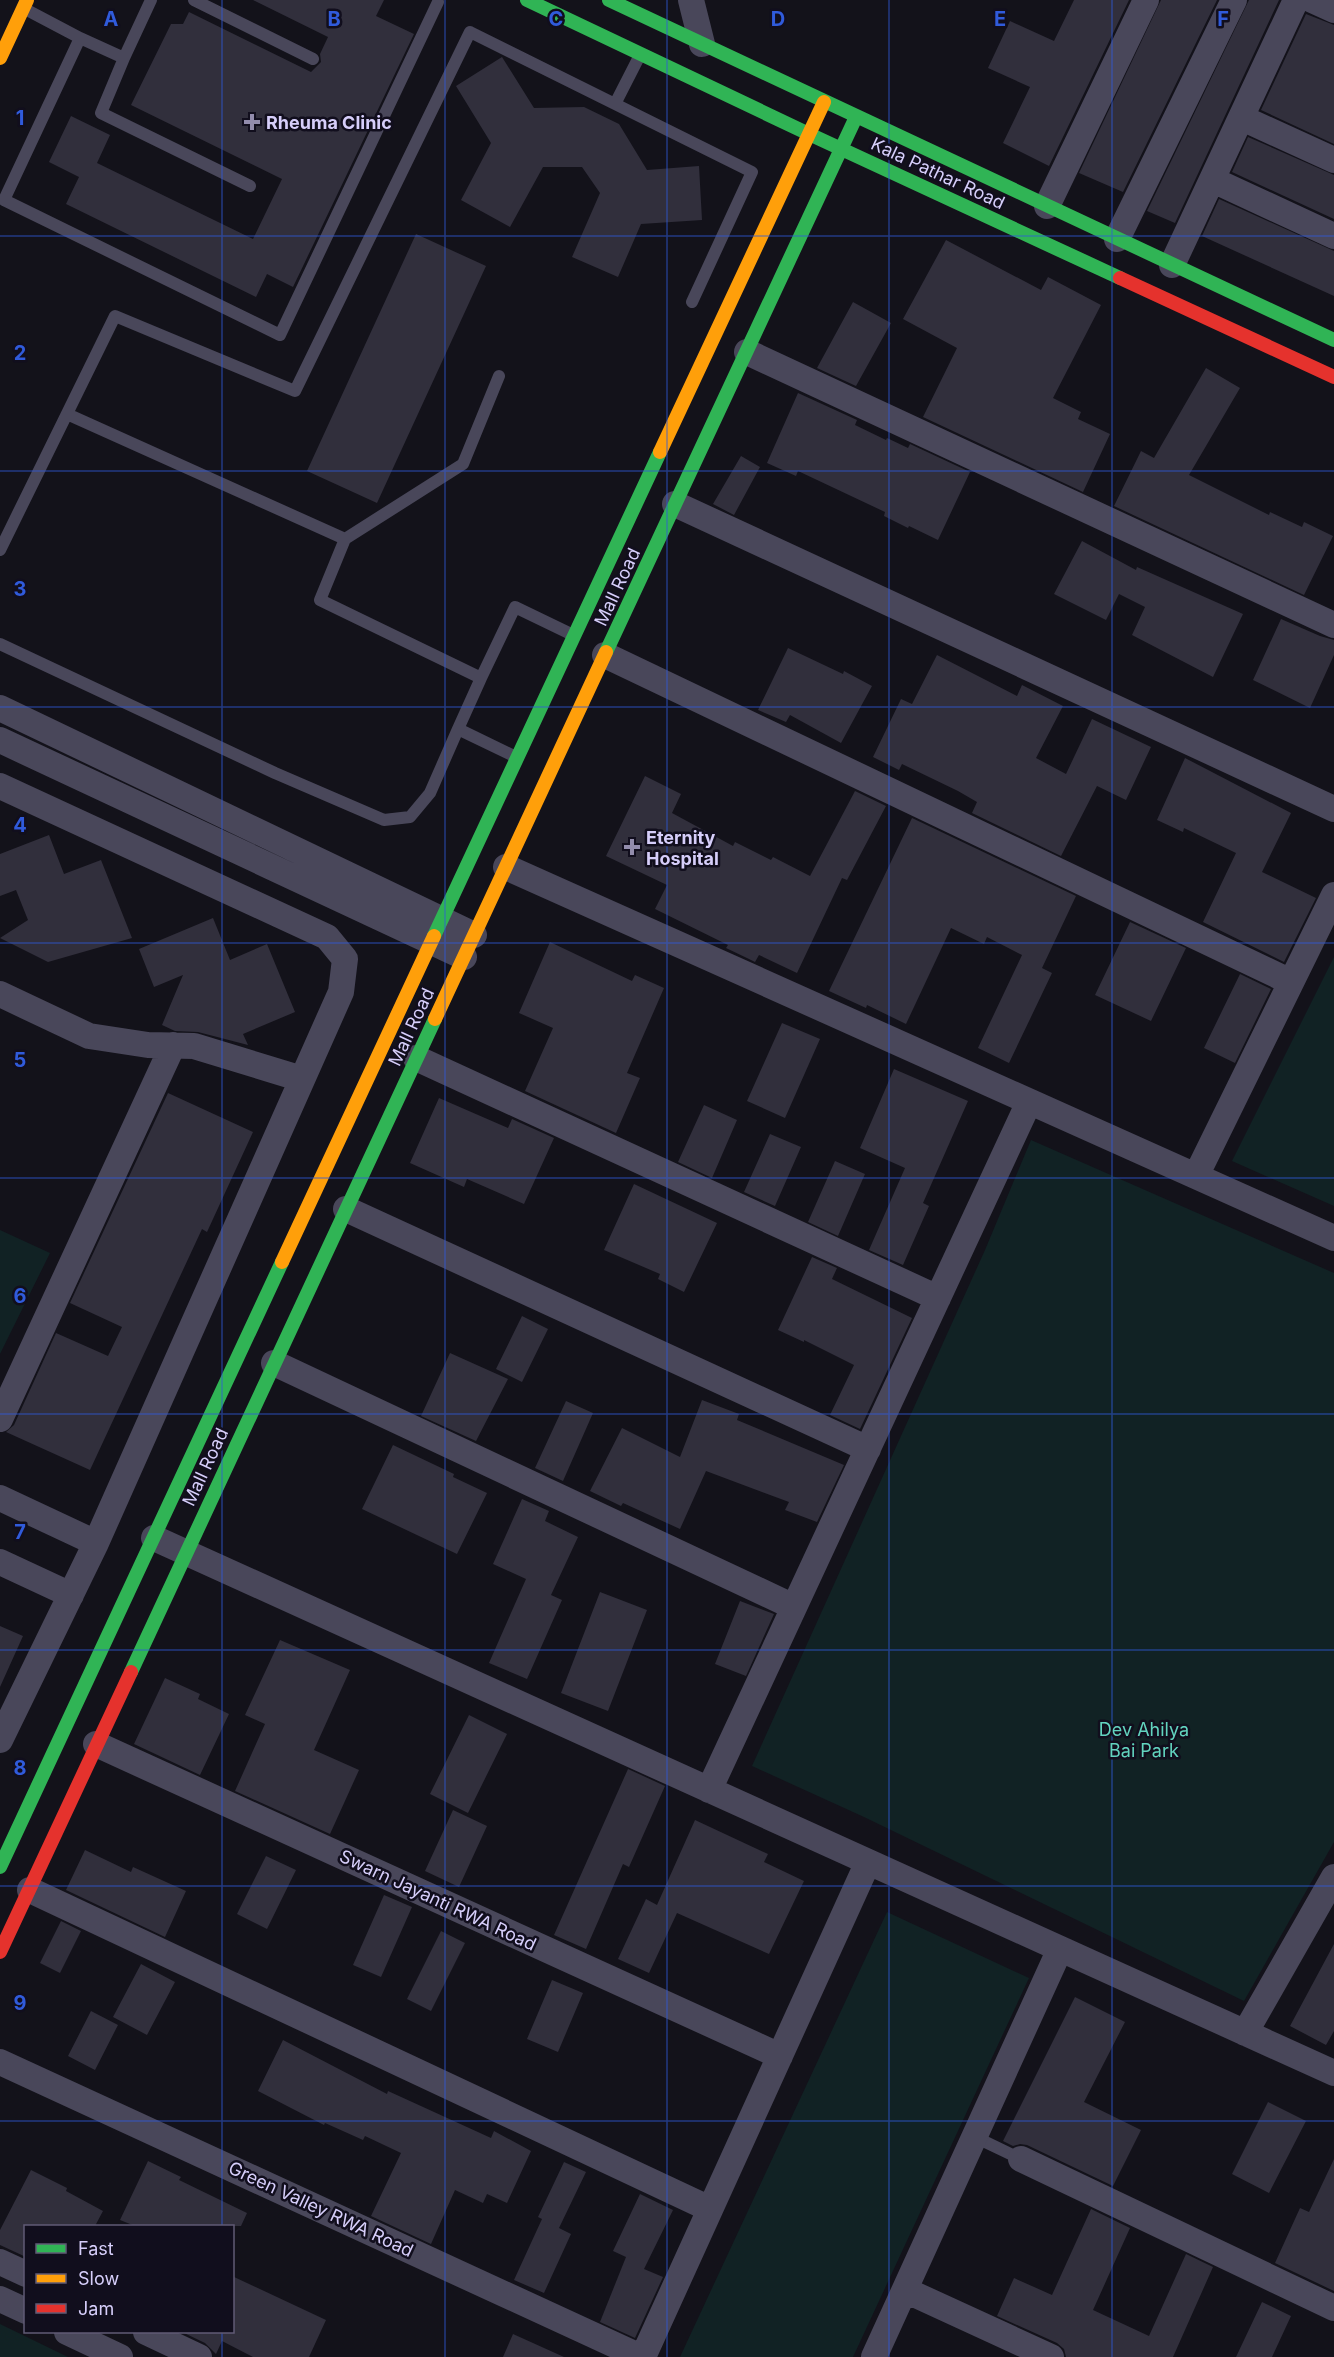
<svg xmlns="http://www.w3.org/2000/svg" width="1334" height="2357" font-family="Inter,sans-serif">
  <style>
    .green { fill: #112224 }
    .building { fill: #312f3c }
    .lines { fill: none; stroke-linecap: round; stroke-linejoin: round }
    .lane { stroke: #49475a; stroke-width: 12 }
    .street { stroke: #49475a; stroke-width: 26 }
    .fast { stroke: #30b455; stroke-width: 14 }
    .slow { stroke: #ff9f0a; stroke-width: 14 }
    .jam { stroke: #e5322d; stroke-width: 14 }
    .grid { fill: none; stroke: #305bdb; stroke-width: 1.5; stroke-opacity: 0.55 }
    .poi-dot { fill: #928cac; stroke: #110e1d; stroke-width: 2 }
    .labels { text-anchor: middle; dominant-baseline: central; stroke-width: 5; stroke-linejoin: round; paint-order: stroke }
    .poi-label { font-size: 18px; font-weight: bold; fill: #d6cefa; stroke: #110e1d; text-anchor: start }
    .street-label { font-size: 18px; fill: #d6cefa; stroke: #110e1d }
    .park-label { font-size: 18px; fill: #62d3bf; stroke: #110e1d }
    .grid-label { font-size: 20px; text-anchor: middle; font-weight: bold; fill: #305bdb; stroke: #110e1d; stroke-width: 5; stroke-linejoin: round; paint-order: stroke }
  </style>
  <rect width="100%" height="100%" fill="#13121a"/>
  <path class="green" d="M1334,957V1206L1232,1161Z
    M1031,1140L1334,1273V1842L1244,2001L864,1817L752,1766L985,1250Z
    M0,1230L50,1253L0,1354Z
    M887,1912L1029,1978L853,2357H680Z
    M0,2324L68,2357H0Z"/>
  <path class="building" d="M253,0H384L376,16L414,34L293,287L267,274L256,297L66,204L79,177L49,162L71,116L110,135L97,163L253,239L282,179L131,105L171,24H183L189,12L311,72L321,62L320,54L328,37Z
    M1074,0H1129L1049,166L1003,143L1030,87L988,68L1010,21L1054,41Z
    M1161,0H1217L1123,192L1079,173Z
    M1249,0H1279L1175,223L1147,211Z
    M1306,14L1334,25V144L1261,110Z
    M502,57L534,108L584,107L619,124L647,170L699,166L702,220L641,224L618,277L572,257L600,193L582,167H543L510,227L461,200L491,143L456,86Z
    M1248,137L1334,175V219L1232,172Z
    M1219,199L1334,251V296L1202,236Z
    M416,234L486,266L377,503L307,471Z
    M946,240L1041,290L1048,277L1101,305L1053,398L1081,412L1078,419L1110,434L1083,492L923,417L957,348L903,319Z
    M853,302L891,323L856,386L817,368Z
    M1206,368L1240,388L1189,475L1269,515L1270,512L1302,527L1304,522L1333,536L1304,595L1114,506L1141,451L1154,458Z
    M798,393L857,420L855,425L886,440L887,438L908,448L910,444L970,472L938,540L909,526L908,528L884,516L885,512L798,471L796,476L767,463Z
    M741,456L760,467L734,515L713,504Z
    M1082,541L1136,570L1137,567L1243,614L1213,677L1132,635L1145,607L1119,594L1106,620L1054,594Z
    M1281,619L1320,636L1334,640V655L1310,708L1253,680Z
    M788,648L843,674L844,671L872,686L841,743L790,715L786,722L758,710Z
    M937,655L1017,696L1022,685L1063,706L1036,758L1066,774L1092,719L1151,747L1126,800L1097,786L1061,856L972,813L977,802L958,791L902,764L899,770L873,757L901,699L912,704Z
    M1185,758L1291,813L1262,872L1316,898L1284,962L1203,922L1236,853L1184,828L1183,832L1157,820Z
    M645,776L681,794L672,813L733,846L735,842L771,860L773,857L810,876L855,791L886,806L847,880L842,878L797,973L759,955L755,962L749,959L726,948L728,945L655,909L667,885L606,856Z
    M912,818L1076,896L1042,968L1052,973L1009,1063L978,1048L1022,955L987,937L984,944L951,928L906,1024L867,1005L866,1008L829,991Z
    M49,835L64,874L101,860L132,938L48,962L0,938L28,920L16,890L0,896V854Z
    M213,918L230,960L267,944L295,1012L243,1034L248,1045L198,1032L175,1031L162,1025L183,975L154,987L139,949Z
    M1130,922L1186,948L1151,1021L1095,995Z
    M550,942L632,981L635,975L664,988L627,1073L640,1078L616,1133L525,1091L553,1028L519,1013Z
    M1240,974L1271,989L1235,1063L1204,1048Z
    M782,1023L820,1039L785,1118L747,1101Z
    M894,1069L968,1101L923,1203L929,1206L903,1265L869,1250L905,1168L860,1148Z
    M168,1093L253,1132L207,1232L202,1229L90,1470L6,1432L14,1425L56,1333L108,1356L122,1327L70,1303Z
    M439,1098L508,1128L512,1119L554,1138L524,1204L467,1179L464,1187L410,1163Z
    M704,1105L737,1120L712,1178L678,1162Z
    M770,1134L801,1147L775,1206L744,1192Z
    M835,1161L865,1174L838,1236L808,1222Z
    M634,1184L717,1223L684,1292L658,1279L660,1274L604,1250Z
    M812,1257L837,1268L832,1279L912,1318L860,1429L830,1415L854,1365L804,1340V1342L778,1330Z
    M522,1316L548,1329L522,1382L496,1369Z
    M450,1353L508,1379L476,1441L421,1416Z
    M702,1400L739,1414L737,1420L844,1465L817,1522L785,1510L789,1502L706,1471L680,1529L623,1503L621,1506L590,1491L622,1428L680,1457Z
    M566,1401L593,1413L563,1481L535,1468Z
    M393,1445L454,1474L453,1477L487,1493L457,1554L362,1509Z
    M522,1499L549,1511L545,1521L578,1537L551,1595L562,1600L527,1679L489,1663L526,1579L493,1564Z
    M600,1592L647,1610L608,1711L561,1693Z
    M740,1601L774,1614L746,1676L715,1664Z
    M0,1626L23,1636L0,1687Z
    M280,1640L350,1670L314,1750L359,1770L330,1834L235,1791L265,1724L245,1715Z
    M165,1678L200,1694L198,1699L229,1714L200,1775L134,1744Z
    M469,1715L507,1734L468,1813L430,1794Z
    M628,1769L665,1786L629,1867L623,1864L586,1949L554,1935Z
    M453,1810L487,1826L459,1887L425,1871Z
    M695,1820L768,1854L764,1862L804,1881L769,1954L677,1913L649,1973L618,1959L646,1899L657,1905Z
    M85,1850L131,1872L133,1867L186,1891L165,1937L66,1890Z
    M266,1856L296,1870L267,1929L237,1914Z
    M384,1895L412,1907L381,1977L353,1965Z
    M61,1921L81,1931L60,1973L40,1963Z
    M441,1931L465,1943L431,2011L407,1999Z
    M1334,1944V2031L1326,2045L1290,2026Z
    M141,1964L175,1982L147,2035L113,2017Z
    M552,1980L583,1993L558,2052L527,2039Z
    M1075,1997L1125,2022L1084,2102L1141,2130L1113,2186L1027,2145L1020,2144L1013,2146L1003,2141Z
    M91,2011L118,2025L95,2070L68,2056Z
    M283,2040L387,2094L388,2091L491,2138L494,2131L531,2151L507,2203L487,2194L483,2203L455,2190L431,2244L371,2216L401,2153L365,2136L363,2140L325,2123L324,2125L258,2091Z
    M1268,2102L1306,2121L1269,2193L1232,2174Z
    M1334,2159V2291L1275,2263L1300,2208L1309,2212Z
    M148,2161L181,2177L179,2180L247,2213L241,2226H135L120,2220Z
    M564,2162L586,2172L559,2228L571,2234L544,2293L514,2280L542,2219L538,2217Z
    M31,2170L67,2188L66,2191L103,2211L95,2226H26V2257L0,2245V2230Z
    M640,2194L673,2210L644,2269L663,2277L635,2338L600,2322L626,2257L613,2251Z
    M1091,2209L1130,2228L1093,2310L1149,2336L1186,2254L1213,2267L1173,2357H1066L1064,2349L1057,2343L997,2316L1014,2278L1052,2295Z
    M232,2276L326,2320L309,2357H253L222,2341L216,2354L205,2343L180,2331H232Z
    M1262,2302L1291,2316L1272,2357H1236Z
    M513,2334L564,2357H503Z"/>
  <g class="lines">
    <path class="lane" d="M194,0L313,59
      M25,9L80,38L4,200L280,335L438,2
      M80,38L124,58L101,113L250,186
      M124,58L151,0
      M615,104L640,55
      M67,414L345,539L463,464L499,376
      M345,539L320,600L481,678L458,729
      M0,550L115,316L295,391L470,32L752,172L692,302
      M0,644L275,773L384,820L410,817L430,793L458,729L516,757
      M481,678L515,607L573,635
      M975,2137L1021,2159"/>
    <path class="street" d="M691,0L702,44
      M1312,0L1334,10
      M1242,118L1334,160
      M1213,180L1334,236
      M1047,206L1146,0
      M1117,239L1234,0
      M1172,265L1296,0
      M747,352L1334,625
      M675,504L1334,809
      M605,655L1291,982
      M0,708L474,935
      M0,740L464,957
      M0,786L327,937L345,959L341,992L96,1543L0,1740
      M506,867L1334,1238
      M0,994L89,1036L148,1045L194,1046L302,1079
      M416,1058L938,1298
      M1196,1176L1334,895
      M346,1209L868,1449
      M274,1363L794,1607
      M0,1419L173,1045
      M0,1498L96,1543
      M154,1538L1334,2073
      M0,1562L71,1595
      M96,1744L780,2056
      M709,1790L1029,1102
      M30,1890L710,2209
      M1245,2033L1334,1877
      M0,2062L641,2357
      M1021,2159L1334,2308
      M0,2262L26,2274
      M905,2290L1051,2357
      M0,2299L26,2311
      M67,2332L120,2357
      M146,2332L199,2357
      M643,2357L868,1862
      M874,2357L1060,1949"/>
    <path class="fast" d="M527,0L809,134L1120,278
      M609,0L1334,340
      M606,652L856,117
      M434,936L660,452
      M131,1672L435,1019
      M0,1867L282,1262"/>
    <path class="slow" d="M0,58L27,0
      M660,452L824,102
      M435,1019L606,652
      M282,1262L434,936"/>
    <path class="jam" d="M1120,278L1334,377
      M0,1952L131,1672"/>
  </g>
  <path class="grid" d="M222,0V2226M445,0V2357M667,0V2357M889,0V2357M1112,0V2357M0,236H1334M0,471H1334M0,707H1334M0,943H1334M0,1178H1334M0,1414H1334M0,1650H1334M0,1886H1334M0,2121H1334M222,2332V2357"/>
  <g class="poi-dot">
    <path d="M249 113h6v6h6v6h-6v6h-6v-6h-6v-6h6z"/>
    <path d="M629 838h6v6h6v6h-6v6h-6v-6h-6v-6h6z"/>
  </g>
  <g class="labels">
    <g class="poi-label">
      <text x="266" y="122">Rheuma Clinic</text>
      <text x="646" y="837">Eternity<tspan x="646" dy="21">Hospital</tspan></text>
    </g>
    <g class="street-label">
      <text transform="translate(938 173) rotate(25)">Kala Pathar Road</text>
      <text transform="translate(617 587) rotate(-65)">Mall Road</text>
      <text transform="translate(411 1027) rotate(-65)">Mall Road</text>
      <text transform="translate(205 1467) rotate(-65)">Mall Road</text>
      <text transform="translate(438 1900) rotate(25)">Swarn Jayanti RWA Road</text>
      <text transform="translate(321 2209) rotate(25)">Green Valley RWA Road</text>
    </g>
    <g class="park-label">
      <text x="1144" y="1729">Dev Ahilya<tspan x="1144" dy="21">Bai Park</tspan></text>
    </g>
  </g>
  <g class="grid-label">
    <text x="111" y="26">A</text>
    <text x="334" y="26">B</text>
    <text x="556" y="26">C</text>
    <text x="778" y="26">D</text>
    <text x="1000" y="26">E</text>
    <text x="1223" y="26">F</text>
    <text x="20" y="125">1</text>
    <text x="20" y="360">2</text>
    <text x="20" y="596">3</text>
    <text x="20" y="832">4</text>
    <text x="20" y="1067">5</text>
    <text x="20" y="1303">6</text>
    <text x="20" y="1539">7</text>
    <text x="20" y="1775">8</text>
    <text x="20" y="2010">9</text>
  </g>
  <rect x="24" y="2225" width="210" height="108" fill="#110e1d" stroke="#605b75" stroke-width="1.5"/>
  <rect x="36" y="2244" width="30" height="9" fill="#30b455" stroke="#605b75" stroke-width="1.5"/>
  <text x="78" y="2255" font-size="18" fill="#d6cefa">Fast</text>
  <rect x="36" y="2274" width="30" height="9" fill="#ff9f0a" stroke="#605b75" stroke-width="1.5"/>
  <text x="78" y="2285" font-size="18" fill="#d6cefa">Slow</text>
  <rect x="36" y="2304" width="30" height="9" fill="#e5322d" stroke="#605b75" stroke-width="1.5"/>
  <text x="78" y="2315" font-size="18" fill="#d6cefa">Jam</text>
</svg>
